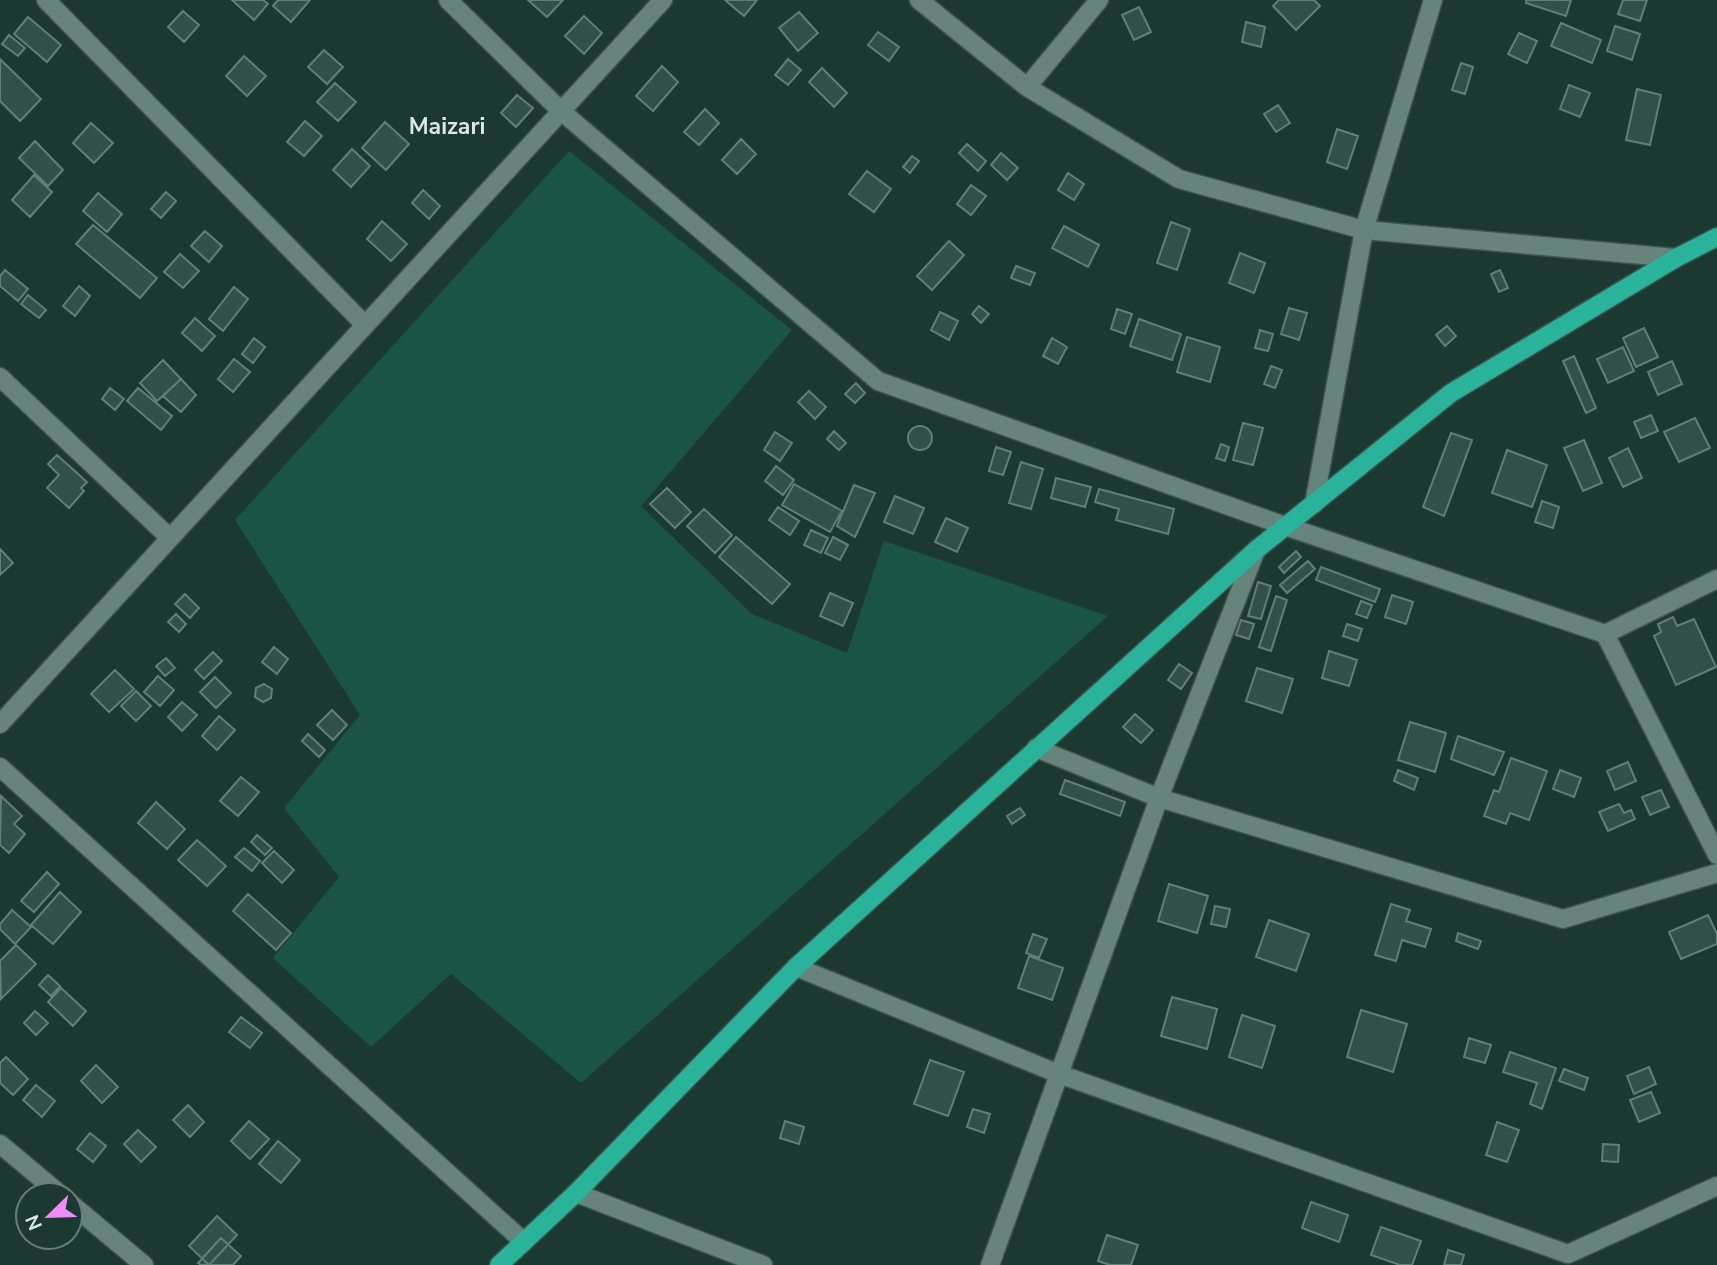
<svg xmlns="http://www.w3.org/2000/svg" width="1717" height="1265" font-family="'Nunito Sans',sans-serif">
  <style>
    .green { fill: #195447 }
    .building { fill: #335048; stroke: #617f77; stroke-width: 2 }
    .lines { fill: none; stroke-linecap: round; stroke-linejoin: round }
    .minor-casing { stroke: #3b544e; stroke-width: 21 }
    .major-casing { stroke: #3b544e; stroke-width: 21 }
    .minor { stroke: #66847b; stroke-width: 18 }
    .major { stroke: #29b39a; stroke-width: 18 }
    .labels { text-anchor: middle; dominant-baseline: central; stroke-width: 6; stroke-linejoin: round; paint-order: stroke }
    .quarter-label { font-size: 23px; font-weight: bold; fill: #d9e9e4; stroke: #1c3931 }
  </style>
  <rect width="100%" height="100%" fill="#1c3931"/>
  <path class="green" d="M569,151L792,330L641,506L752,614L847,653L884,541L1108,616L581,1083L451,974L371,1047L273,958L339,877L284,808L360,715L235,520Z"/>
  <path class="building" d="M232,0H263L268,4L254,20Z
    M278,0H310L291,22L273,6Z
    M528,0H563L547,17Z
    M725,0H757L744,16Z
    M1279,0H1314L1320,6L1296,30L1273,6Z
    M1526,0H1571L1566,16L1526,3Z
    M1623,0H1647L1640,21L1618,14Z
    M1139,7L1151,32L1134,40L1122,15Z
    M183,11L199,25L184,42L168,27Z
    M799,12L818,33L798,51L779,28Z
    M584,16L602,33L584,54L565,36Z
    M28,17L61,45L47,62L14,34Z
    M1246,22L1265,27L1261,47L1242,42Z
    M1561,23L1601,40L1592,63L1551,46Z
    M1615,26L1640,34L1632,60L1607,51Z
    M878,32L899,47L889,61L868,45Z
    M1519,33L1537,41L1527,63L1508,54Z
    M9,35L25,48L18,56L2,44Z
    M324,50L343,67L327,84L308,67Z
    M244,56L266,76L247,96L226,76Z
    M0,59L41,99L20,121L0,101Z
    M788,59L801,70L788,85L775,75Z
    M1461,63L1473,67L1465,94L1452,90Z
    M662,66L678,82L653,111L636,96Z
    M822,68L847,93L834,107L809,82Z
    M335,83L356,102L338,121L317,102Z
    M1569,85L1590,93L1580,117L1560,109Z
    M1637,89L1661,95L1650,145L1626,140Z
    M517,95L533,108L516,127L501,113Z
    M1278,105L1290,123L1276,132L1264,114Z
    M705,109L719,123L699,145L684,132Z
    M305,121L322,136L304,156L287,142Z
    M385,122L409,144L386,170L362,148Z
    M91,123L113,143L94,163L73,143Z
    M1337,129L1358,136L1347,169L1327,162Z
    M741,139L756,154L737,174L722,160Z
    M35,141L63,170L48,186L19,158Z
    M967,144L986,161L978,171L959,153Z
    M352,149L370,166L351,187L333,170Z
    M1001,153L1018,168L1007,180L991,165Z
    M912,156L919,161L910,173L903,167Z
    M867,171L891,189L874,212L849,194Z
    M1068,173L1084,184L1074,200L1058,190Z
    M34,175L52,192L30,217L12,200Z
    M971,185L986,196L971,215L957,204Z
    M423,190L440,206L429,219L412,203Z
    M166,192L176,201L161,218L151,209Z
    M98,193L122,214L107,232L83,211Z
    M382,221L407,244L391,261L367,239Z
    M1171,222L1190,229L1177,270L1157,263Z
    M93,225L157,278L140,298L76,244Z
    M1064,226L1099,245L1088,267L1052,248Z
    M205,231L222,246L209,262L191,246Z
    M949,241L964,255L932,290L917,276Z
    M1240,253L1265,263L1254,293L1229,283Z
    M180,254L199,271L183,288L164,272Z
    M1016,266L1035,273L1030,285L1011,278Z
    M5,270L28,289L18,301L0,286V276Z
    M1500,270L1508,288L1499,292L1491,274Z
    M79,286L90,296L75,316L63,306Z
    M234,287L248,299L223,331L209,319Z
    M28,295L46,310L39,318L21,304Z
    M979,306L989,314L981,323L972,314Z
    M1289,308L1307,313L1299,340L1281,334Z
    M1117,309L1132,314L1125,334L1111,329Z
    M940,312L958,321L949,340L931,330Z
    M195,318L215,336L202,351L182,333Z
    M1139,319L1181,334L1172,360L1130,346Z
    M1447,326L1456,336L1445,346L1436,335Z
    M1644,328L1658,357L1636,367L1623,338Z
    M1260,330L1273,334L1268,351L1255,348Z
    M1187,337L1220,347L1210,382L1177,372Z
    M254,338L265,347L253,363L242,354Z
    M1052,338L1067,347L1058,364L1043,356Z
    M1623,347L1634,371L1608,383L1597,359Z
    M1574,356L1596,408L1586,413L1563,361Z
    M234,359L250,372L233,392L218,379Z
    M163,360L181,379L157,401L140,383Z
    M1672,361L1682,384L1658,395L1648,372Z
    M1271,366L1282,370L1275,388L1264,384Z
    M181,379L196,395L181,412L163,396Z
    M856,383L865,393L855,403L845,394Z
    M110,388L124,399L115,410L102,399Z
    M138,388L172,416L161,430L127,401Z
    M809,391L826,407L815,419L798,402Z
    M1651,415L1658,431L1641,438L1634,422Z
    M1695,418L1710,448L1679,462L1664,432Z
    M1243,423L1263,428L1253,465L1233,460Z
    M908 438a12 12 0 1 1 24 0a12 12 0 1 1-24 0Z
    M834,431L846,443L839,450L827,439Z
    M775,432L792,443L780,461L764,450Z
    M1451,433L1472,440L1444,516L1423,507Z
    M1584,440L1602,483L1583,491L1564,448Z
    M1221,444L1229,447L1225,461L1216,458Z
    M996,447L1011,452L1003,475L989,471Z
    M1628,448L1642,478L1623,487L1609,458Z
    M1507,450L1547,465L1532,507L1492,493Z
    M57,455L87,482L81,488L84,491L69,508L47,488L59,475L48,464Z
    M1021,462L1043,469L1031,509L1009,503Z
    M776,466L794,480L783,495L765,481Z
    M1056,478L1091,487L1085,507L1051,498Z
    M794,484L842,511L830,532L782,505Z
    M854,485L875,493L855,537L837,526Z
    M667,488L691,512L675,528L650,504Z
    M1099,489L1174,509L1168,534L1116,520L1119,509L1095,502Z
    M895,496L924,508L913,534L884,522Z
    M1542,501L1559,507L1553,528L1535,522Z
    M778,507L799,521L790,535L769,520Z
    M704,509L732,535L715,553L687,526Z
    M946,518L968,528L957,552L935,542Z
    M811,530L828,538L821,553L804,545Z
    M736,537L790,584L772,604L719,557Z
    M833,537L848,545L840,560L825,553Z
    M0,549L13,563L0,575Z
    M1296,551L1301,557L1284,573L1279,567Z
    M1308,561L1315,569L1287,593L1280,585Z
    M1321,567L1380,589L1375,602L1316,580Z
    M1258,582L1271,586L1261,619L1248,616Z
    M830,593L853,603L843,626L820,616Z
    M185,594L199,608L190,618L175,604Z
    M1392,595L1413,602L1406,624L1385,617Z
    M1276,596L1287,600L1271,651L1259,647Z
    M1361,601L1372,605L1367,618L1356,614Z
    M176,614L186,624L179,632L168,622Z
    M1673,617L1677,626L1694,619L1716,667L1676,685L1654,636L1661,632L1658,624Z
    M1241,620L1254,624L1249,639L1236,635Z
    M1347,624L1362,629L1358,641L1343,636Z
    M274,647L288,659L277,674L262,662Z
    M1329,651L1357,660L1349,686L1322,678Z
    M213,652L222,661L204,679L195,670Z
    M166,658L175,668L165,676L156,666Z
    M1179,664L1192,673L1181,689L1168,680Z
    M1257,668L1293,679L1282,713L1246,701Z
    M115,670L134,689L109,712L91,694Z
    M158,676L174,690L160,706L144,692Z
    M215,677L231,693L216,708L200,692Z
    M264,684L272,689L271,698L263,702L255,697L256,688Z
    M136,691L151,706L136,721L121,706Z
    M182,702L197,715L182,731L168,717Z
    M332,710L347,725L333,740L317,725Z
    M1135,714L1153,730L1141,743L1123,727Z
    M219,716L235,730L217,750L202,736Z
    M1410,722L1446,733L1435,772L1398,760Z
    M308,734L325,750L319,757L302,741Z
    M1458,736L1504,752L1494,775L1451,759Z
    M1511,758L1547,771L1529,820L1510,813L1506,824L1484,816L1494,790L1499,792Z
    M1628,762L1636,781L1615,790L1607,771Z
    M1398,770L1418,778L1414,790L1394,781Z
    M1560,770L1581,778L1574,797L1553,789Z
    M241,777L259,792L238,816L220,801Z
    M1065,780L1125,802L1120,816L1060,794Z
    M1661,790L1669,807L1650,815L1642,797Z
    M1,796L22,816L14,824L25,834L9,853L0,845Z
    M156,802L185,829L167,849L138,823Z
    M1619,804L1624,813L1631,810L1635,819L1608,831L1599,812Z
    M1020,808L1025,815L1012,824L1007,816Z
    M257,835L272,848L265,855L251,842Z
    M197,840L226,866L207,886L178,860Z
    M244,848L260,861L252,871L235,857Z
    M274,851L294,870L282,883L262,863Z
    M47,872L59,884L34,912L21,901Z
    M1169,884L1208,896L1197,933L1158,921Z
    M60,892L81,912L53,944L31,925Z
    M248,894L291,933L276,950L233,911Z
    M1391,904L1410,910L1406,921L1431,929L1425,947L1402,940L1396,961L1375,955Z
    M1215,906L1230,909L1226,927L1211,924Z
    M12,910L31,927L15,944L0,929V924Z
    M1708,915L1717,934V944L1681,959L1669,932Z
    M1269,920L1309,934L1296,971L1256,957Z
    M1458,933L1481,941L1478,949L1456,941Z
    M1033,934L1047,939L1039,958L1026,953Z
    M16,945L36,964L1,999L0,961Z
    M1029,956L1063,968L1052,1000L1018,988Z
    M48,975L60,986L51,996L39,985Z
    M61,988L86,1011L73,1026L48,1002Z
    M1172,997L1217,1009L1207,1049L1161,1036Z
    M1361,1010L1407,1024L1393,1072L1347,1057Z
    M35,1011L48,1023L36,1035L24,1023Z
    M1242,1015L1275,1026L1262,1068L1229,1057Z
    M241,1017L262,1033L250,1048L229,1032Z
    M1469,1038L1491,1045L1485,1063L1464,1057Z
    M1510,1052L1556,1068L1542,1109L1530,1104L1537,1083L1503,1072Z
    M6,1057L28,1079L13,1095L0,1083V1063Z
    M930,1060L964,1072L948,1116L914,1104Z
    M96,1065L118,1087L102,1103L81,1081Z
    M1649,1067L1656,1084L1634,1094L1627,1076Z
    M1564,1069L1588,1078L1584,1090L1559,1081Z
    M36,1085L55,1101L42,1117L23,1100Z
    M1651,1092L1660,1113L1639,1122L1630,1100Z
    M188,1105L204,1122L190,1137L173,1120Z
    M973,1109L990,1114L984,1133L967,1127Z
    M249,1121L269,1139L250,1159L231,1141Z
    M785,1121L804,1127L799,1144L780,1138Z
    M1497,1122L1519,1130L1507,1162L1486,1155Z
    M138,1130L156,1147L141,1162L124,1144Z
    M90,1133L106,1146L93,1162L77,1149Z
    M278,1141L300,1160L281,1183L259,1164Z
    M1603,1144L1619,1145L1618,1162L1602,1161Z
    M1311,1202L1348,1215L1339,1242L1302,1228Z
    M217,1216L237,1235L209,1265L189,1246Z
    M1381,1227L1421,1241L1412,1265H1400L1371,1255Z
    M1107,1235L1138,1245L1131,1265H1110L1098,1261Z
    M221,1238L241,1256L233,1265H201L198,1263Z
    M1448,1250L1464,1255L1461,1265H1444Z"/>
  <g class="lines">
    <g class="minor-casing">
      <path id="minor" d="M46,0L365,325
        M448,0L561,111L878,381L1285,526L1605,634L1717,579
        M919,0L1027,87L1179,179L1364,230L1676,258
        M1027,87L1099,0
        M0,377L170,538
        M1314,504L1364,230L1433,0
        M1605,634L1717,855
        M0,724L663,0
        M1036,748L1159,798L1563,919L1717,873
        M0,767L524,1242
        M796,967L1059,1074L1568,1254L1717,1186
        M0,1144L61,1195
        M576,1193L763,1265
        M70,1203L144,1265
        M990,1265L1159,798L1256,550"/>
    </g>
    <g class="major-casing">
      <path id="major" d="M499,1265L576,1193L796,967L1256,550L1451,393L1676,258L1717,237"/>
    </g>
    <use href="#minor" class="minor"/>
    <use href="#major" class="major"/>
  </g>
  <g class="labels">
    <g class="quarter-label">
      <text x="447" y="126">Maizari</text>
    </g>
  </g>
  <g transform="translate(49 1216) rotate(247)"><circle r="33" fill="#1c3931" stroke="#687f79" stroke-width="2"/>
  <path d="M0-5L12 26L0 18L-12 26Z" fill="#f08bf6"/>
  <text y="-10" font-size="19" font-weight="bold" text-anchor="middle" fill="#d9e9e4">N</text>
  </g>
</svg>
